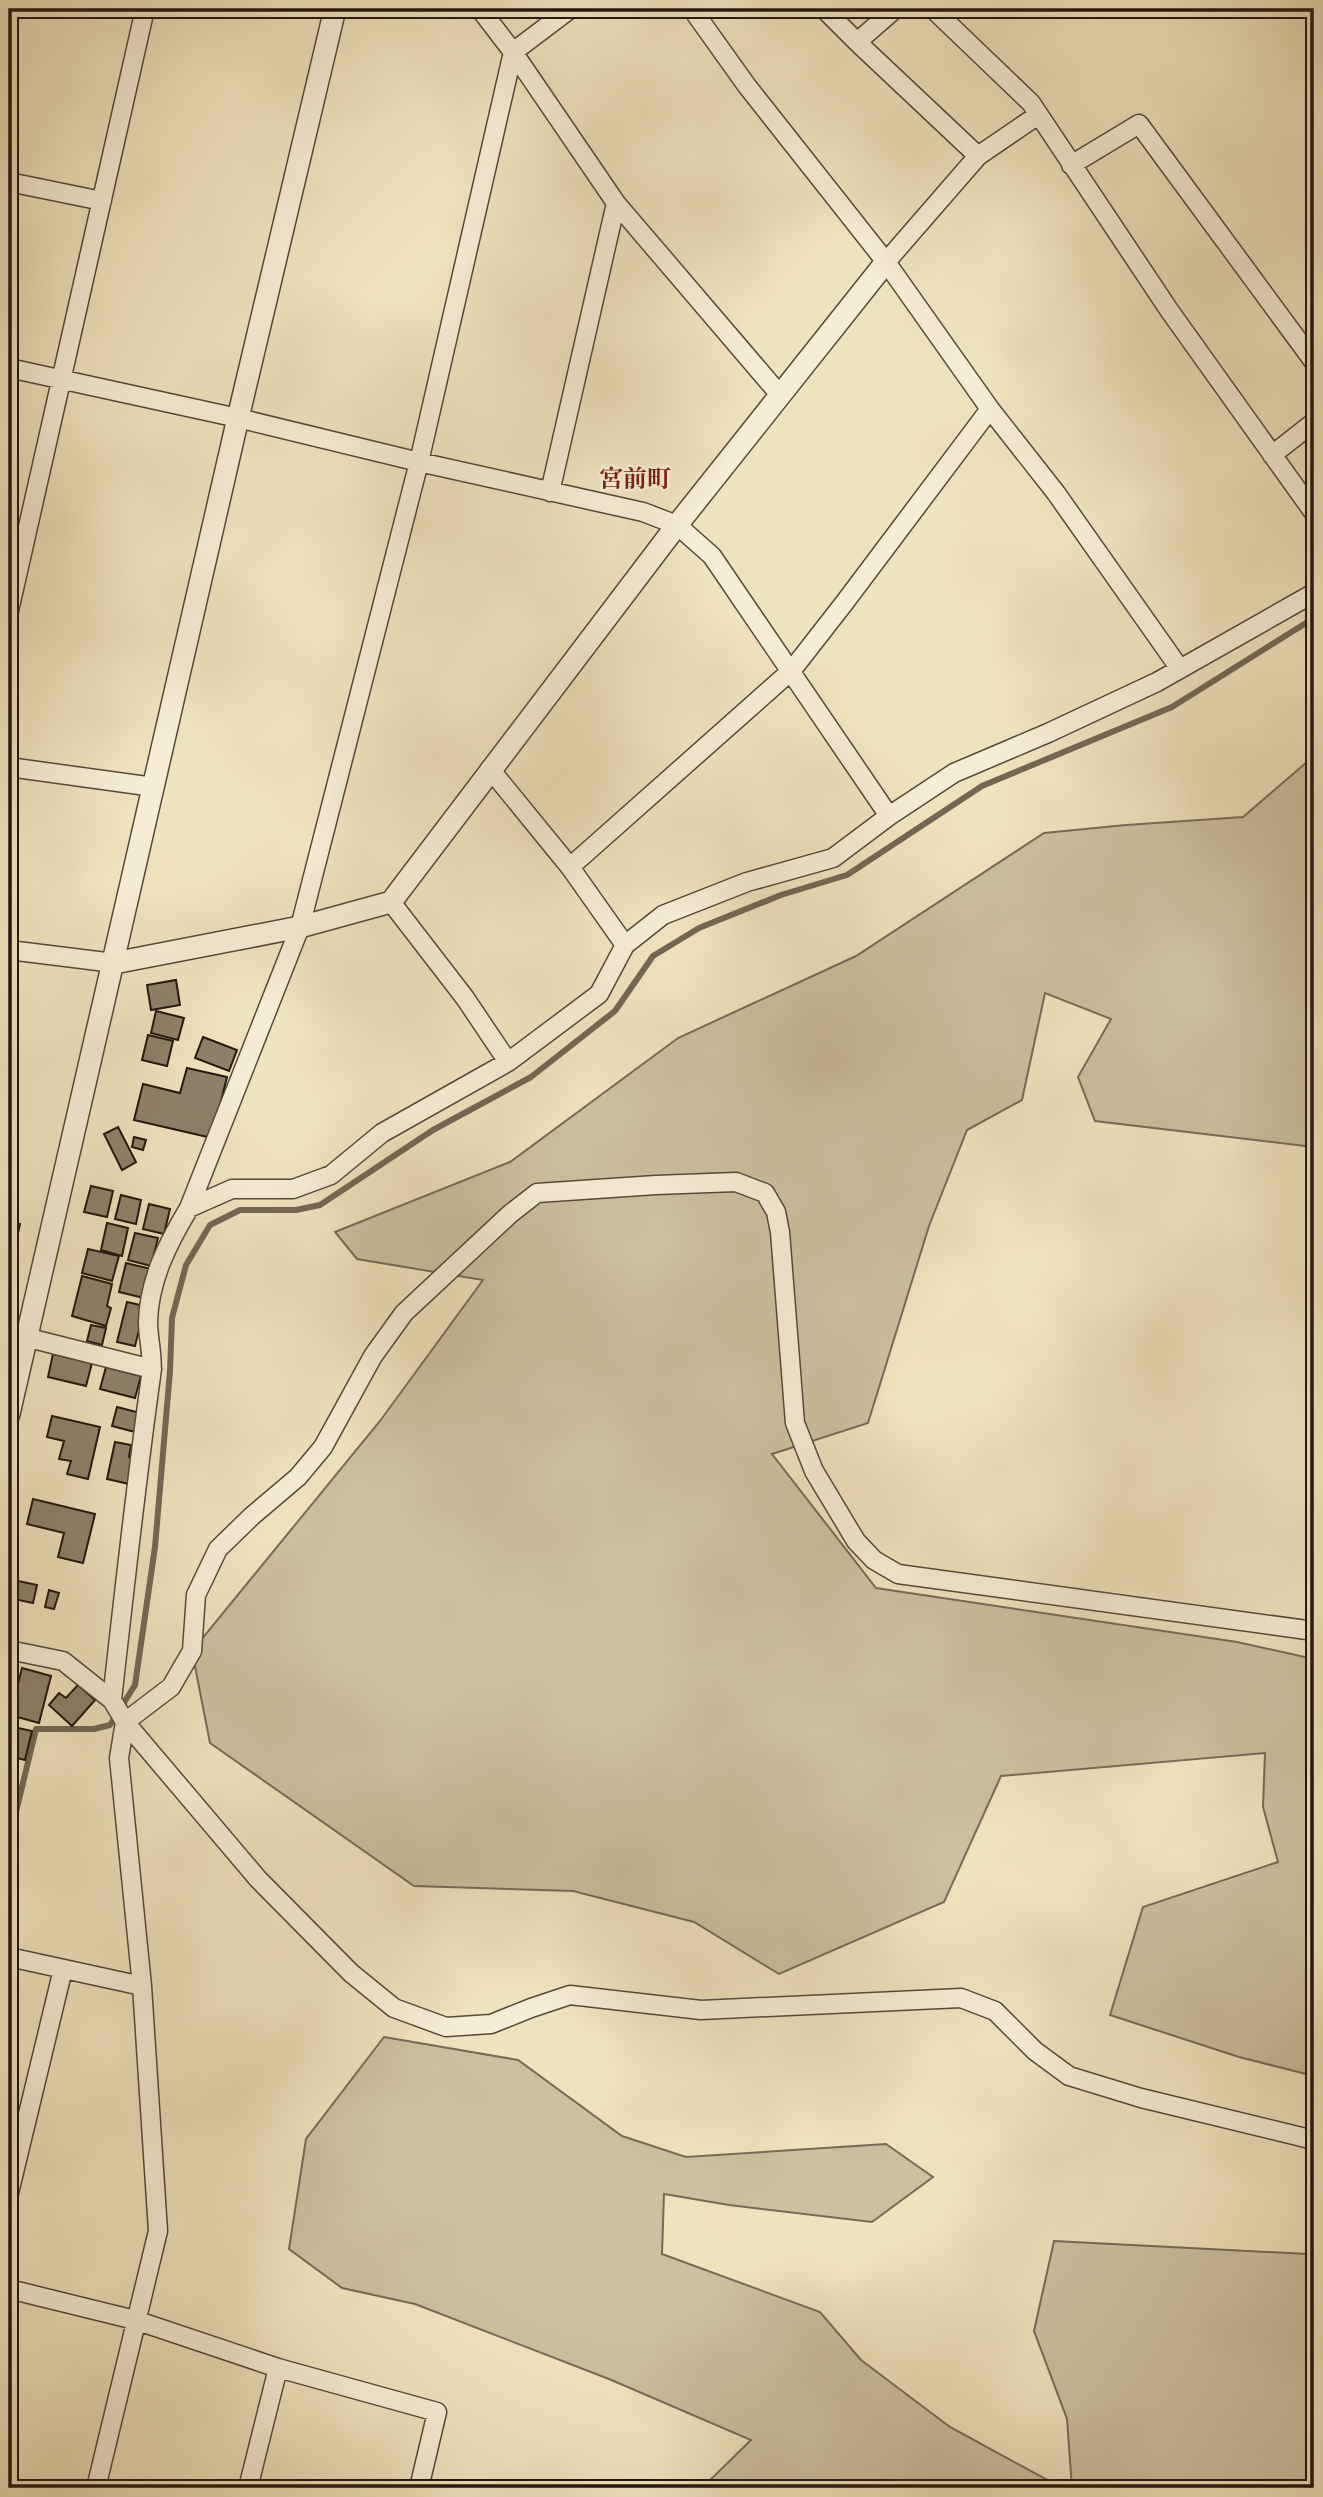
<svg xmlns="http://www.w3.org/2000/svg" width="1323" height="2497" font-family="Vollkorn,'Noto Serif JP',serif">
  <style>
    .green { fill: #ccc0a0; stroke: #776b58; stroke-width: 2 }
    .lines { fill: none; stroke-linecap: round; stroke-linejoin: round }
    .stream { stroke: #736754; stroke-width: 6 }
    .building { fill: #8d816a; stroke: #22160f; stroke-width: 2 }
    .minor-casing { stroke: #55493b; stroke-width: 21 }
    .tertiary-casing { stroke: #55493b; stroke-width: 24 }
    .minor { stroke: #f5edd5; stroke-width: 18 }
    .tertiary { stroke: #f5edd5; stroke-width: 21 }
    .labels { text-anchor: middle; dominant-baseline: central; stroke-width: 5; stroke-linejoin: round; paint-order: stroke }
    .quarter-label { font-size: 24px; font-weight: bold; fill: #7a1f14; stroke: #f5edd5 }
  </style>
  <rect width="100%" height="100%" fill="#efe3be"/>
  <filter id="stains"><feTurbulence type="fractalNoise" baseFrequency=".00286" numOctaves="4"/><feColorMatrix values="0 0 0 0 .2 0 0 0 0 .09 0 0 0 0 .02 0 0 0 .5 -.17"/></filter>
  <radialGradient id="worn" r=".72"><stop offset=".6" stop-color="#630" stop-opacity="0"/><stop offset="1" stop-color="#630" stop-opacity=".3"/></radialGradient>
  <path class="green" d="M1314,756V1147L1095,1121L1078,1077L1111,1019L1045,993L1022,1100L967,1130L929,1226L868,1423L772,1454L876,1588L1237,1642L1314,1659V2076L1239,2057L1110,2015L1143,1907L1278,1862L1263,1807L1265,1753L1001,1776L944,1902L779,1974L694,1922L573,1891L414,1886L210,1743L192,1651L380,1421L483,1280L357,1259L335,1232L510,1162L678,1038L856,956L1044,833L1126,825L1243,817Z
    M384,2037L518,2060L622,2136L686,2157L886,2144L933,2177L872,2222L729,2205L664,2194L662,2254L820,2312L861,2360L950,2427L1062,2488H702L751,2440L609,2379L415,2304L342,2288L289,2249L306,2139Z
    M1054,2241L1308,2254L1314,2264V2488H1072L1067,2419L1034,2331Z"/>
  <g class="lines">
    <path class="stream" d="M9,1841L36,1729H94L110,1725L135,1685L155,1547L170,1371L172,1318L186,1265L210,1225L240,1210H296L320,1205L433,1130L531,1077L615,1011L653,956L699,928L781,895L847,875L982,786L1172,707L1314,618"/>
  </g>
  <path class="building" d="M176,980L180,1005L151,1010L147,985Z
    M156,1011L184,1018L178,1040L151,1033Z
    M148,1035L173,1041L167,1066L142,1060Z
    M203,1037L237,1050L229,1071L195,1058Z
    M187,1068L227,1077L212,1138L134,1120L143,1084L180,1093Z
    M118,1127L136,1162L122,1170L104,1134Z
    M134,1137L146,1140L143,1150L132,1147Z
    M91,1186L113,1191L107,1217L84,1212Z
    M121,1195L141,1200L136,1224L115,1219Z
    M149,1204L170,1209L164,1234L143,1229Z
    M9,1221L20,1224L17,1238L9,1236Z
    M107,1223L128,1228L122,1256L101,1250Z
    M135,1233L158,1238L151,1266L128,1260Z
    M88,1249L119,1256L112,1281L82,1273Z
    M9,1257L18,1259L12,1286L9,1285Z
    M126,1263L155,1270L148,1299L119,1292Z
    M82,1276L112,1284L107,1306L111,1308L106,1326L72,1316Z
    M127,1302L153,1308L147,1332L139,1330L135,1346L117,1342Z
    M91,1325L106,1328L102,1345L87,1341Z
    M53,1354L92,1363L86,1386L48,1377Z
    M106,1367L141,1376L135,1398L100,1389Z
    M1314,1394V1578L1307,1577Z
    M117,1407L144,1414L139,1433L112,1426Z
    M52,1416L100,1427L88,1479L67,1474L71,1461L59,1459L64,1441L47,1437Z
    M115,1442L131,1445L129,1457L135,1458L129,1484L107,1479Z
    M33,1499L95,1514L83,1563L58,1557L64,1533L27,1524Z
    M9,1579L37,1585L33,1603L9,1598Z
    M49,1590L59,1593L54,1609L45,1607Z
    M9,1662L15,1664L9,1687Z
    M22,1668L51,1676L39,1723L10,1715Z
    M78,1685L95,1700L72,1726L49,1705L59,1693L66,1698Z
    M9,1726L32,1731L25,1760L9,1756Z"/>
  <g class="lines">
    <g class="minor-casing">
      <path id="minor" d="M480,9L513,52L616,203L780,395
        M692,9L747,86L886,262L990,409L1056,493L1180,669
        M824,9L857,42L895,9
        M933,9L1031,103L1169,310L1314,513
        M857,42L978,156
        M1071,165L1139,124L1314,362
        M9,182L102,201
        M886,262L978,156L1038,115
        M9,368L238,418L419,462L643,512L677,525L712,556L889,816
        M1272,455L1314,422
        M550,492L616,203
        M9,611L145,9
        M9,767L154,787
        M490,769L570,867L625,945
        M570,867L792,670L845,602L990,409
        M391,902L465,998L508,1062
        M9,950L114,963
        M189,1208L232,1189H293L331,1175L382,1133L508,1062L599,994L625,945L663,915L747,882L833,858L889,816L954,773L1048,733L1157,682L1314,593
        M9,1333L152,1369
        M9,1650L63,1661L112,1700L125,1722L258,1879L351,1973L394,2008L446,2027L491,2024L531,2008L570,1995L701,2010L961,1998L995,2011L1035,2051L1069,2076L1141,2098L1314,2140
        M112,1700C124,1592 136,1483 151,1376C154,1358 148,1340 148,1322C149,1280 168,1243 189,1208L300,927L419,462L513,52L570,9
        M9,1957L142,1986
        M9,2193L63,1969
        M9,2289L135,2320L278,2368L437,2412L419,2488
        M96,2488L158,2231L142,1986L119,1758L125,1722L171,1687L192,1651L196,1595L218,1549L252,1516L298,1477L323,1447L373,1356L404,1313L510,1214L537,1193L656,1185L736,1182L765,1193L776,1212L780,1232L795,1423L814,1471L856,1541L874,1560L898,1574L1314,1631
        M248,2488L278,2368"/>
    </g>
    <g class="tertiary-casing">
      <path id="tertiary" d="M114,963L300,927L391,902L677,525L886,262
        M9,1414L238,418L335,9"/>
    </g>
    <use href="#minor" class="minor"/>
    <use href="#tertiary" class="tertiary"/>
  </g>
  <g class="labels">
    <g class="quarter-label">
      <text x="635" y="481">宮前町</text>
    </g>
  </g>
  <rect width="1323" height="2497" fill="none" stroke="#efe3be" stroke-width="35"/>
  <rect x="10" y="10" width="1302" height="2476" fill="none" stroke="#22160f" stroke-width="3.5"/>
  <rect x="18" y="18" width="1288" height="2462" fill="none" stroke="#22160f" stroke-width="2"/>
  <rect width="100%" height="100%" filter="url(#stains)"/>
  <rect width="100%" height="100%" fill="url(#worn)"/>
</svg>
